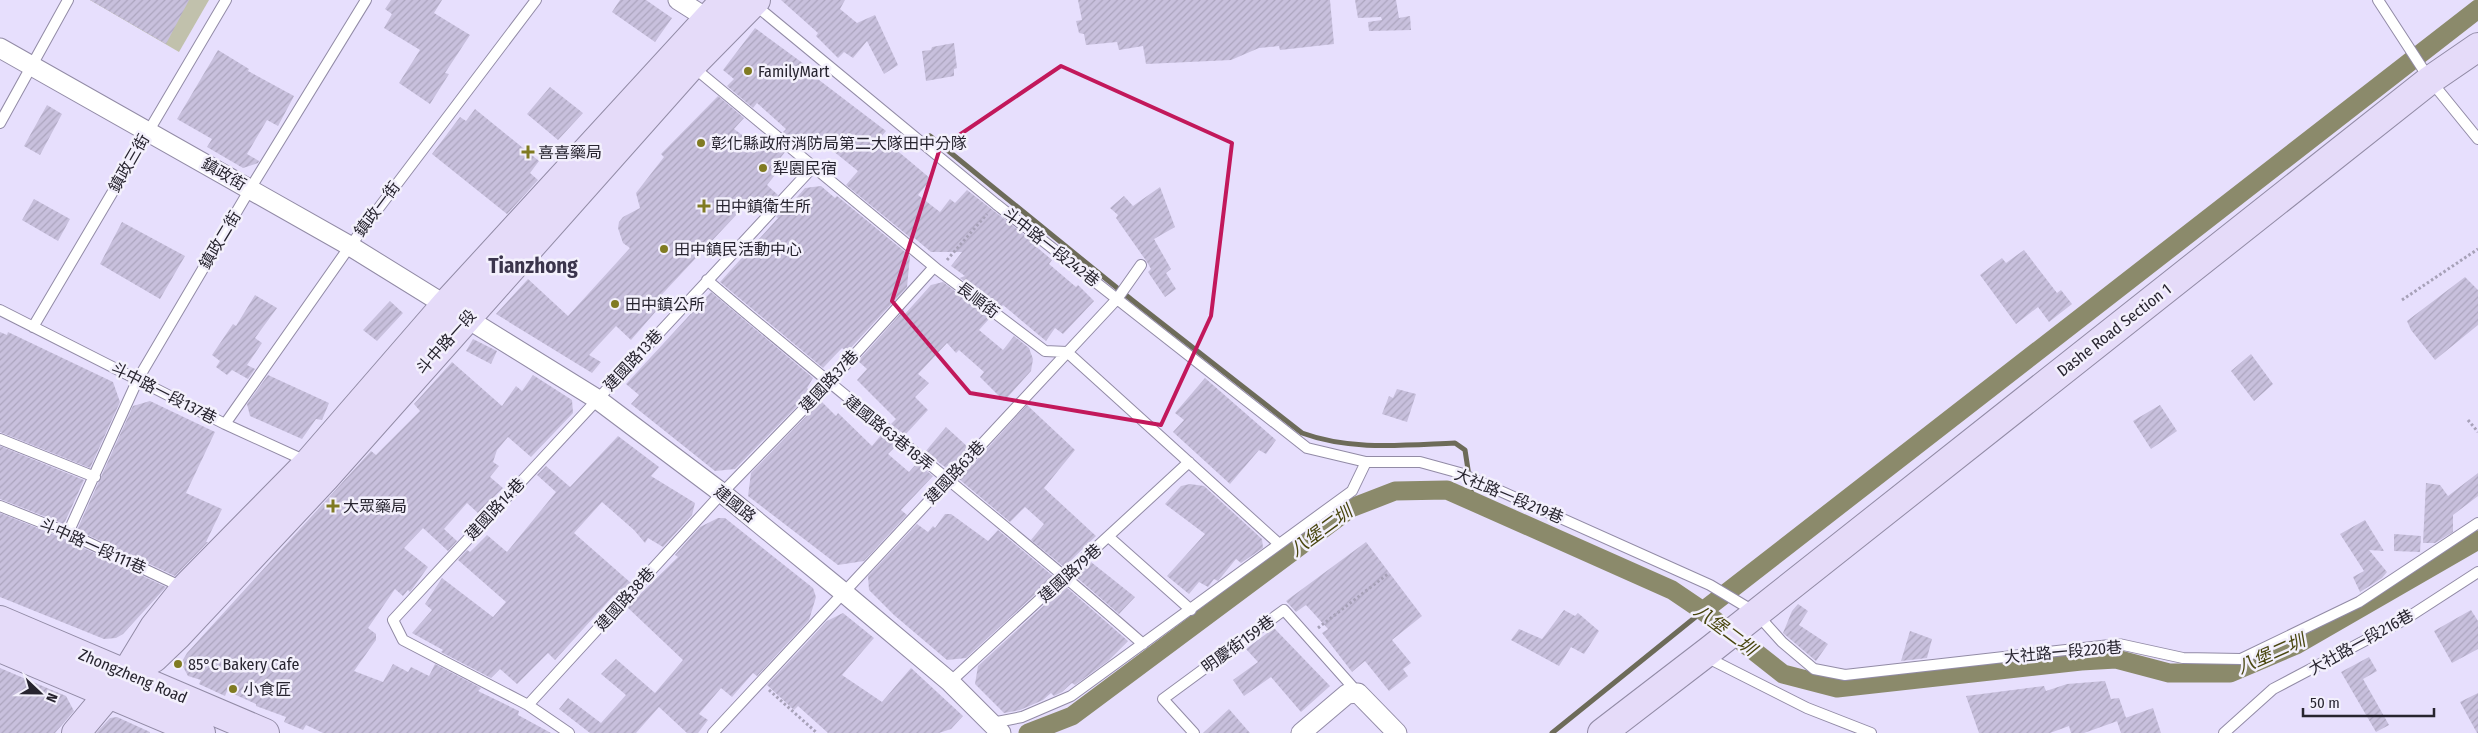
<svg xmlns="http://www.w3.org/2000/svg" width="2478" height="733" font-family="'Fira Sans Condensed','Noto Sans TC',sans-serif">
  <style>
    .park { fill: #c1c1ac }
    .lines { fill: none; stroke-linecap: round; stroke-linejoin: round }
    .stream { stroke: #6d6b59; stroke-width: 5 }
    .canal { stroke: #8b8a6b; stroke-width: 19 }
    .building { fill: url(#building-hatch) }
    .lane-casing { stroke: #928ba6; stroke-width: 12 }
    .street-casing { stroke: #928ba6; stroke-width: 21 }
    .secondary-casing { stroke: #928ba6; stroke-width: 30 }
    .path { stroke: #a7a1b8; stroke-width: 3; stroke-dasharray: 2.5 2.5; stroke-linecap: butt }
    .lane { stroke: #fff; stroke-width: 10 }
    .street { stroke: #fff; stroke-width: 19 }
    .secondary { stroke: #e5dbf9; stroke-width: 28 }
    .marked { fill: none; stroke: #c2185b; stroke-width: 4; stroke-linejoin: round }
    .poi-dot { fill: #807b22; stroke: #f3f0fc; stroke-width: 2 }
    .labels { text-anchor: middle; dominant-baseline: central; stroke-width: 5; stroke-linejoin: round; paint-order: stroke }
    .poi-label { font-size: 16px; fill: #27242f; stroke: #f3f0fc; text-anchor: start }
    .street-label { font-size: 16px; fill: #27242f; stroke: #f3f0fc }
    .water-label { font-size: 18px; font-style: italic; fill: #49460f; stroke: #f3f0fc }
    .district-label { font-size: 21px; font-weight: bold; fill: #3b354c; stroke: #f3f0fc }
  </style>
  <defs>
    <pattern id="building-hatch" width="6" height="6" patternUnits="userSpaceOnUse" patternTransform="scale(1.25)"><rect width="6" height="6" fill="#c8c0dd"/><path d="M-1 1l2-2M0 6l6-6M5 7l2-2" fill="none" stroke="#aca5be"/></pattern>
  </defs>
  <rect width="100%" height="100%" fill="#e7dffd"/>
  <path class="park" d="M90,0H209L179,52Z"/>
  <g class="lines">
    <path class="stream" d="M930,136L1132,300L1302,433C1351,451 1404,445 1455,443L1465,450L1473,502
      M1552,733L1703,611"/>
    <path class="canal" d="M1703,611L2478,9
      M1028,733L1072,716L1351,508L1395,491L1447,490L1672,590L1703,611L1783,674L1837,688L2081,661L2116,659L2169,673H2230L2296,645L2478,540"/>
  </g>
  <path class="building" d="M90,0H189L166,44Z
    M391,0H442L434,13L470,35L445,73L449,74L430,104L399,83L420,50L384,28L392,14L385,9Z
    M620,0H646L672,18L655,42L612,12Z
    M781,0H845L840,9L857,23L875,15L898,65L884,74L867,41L853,58L844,52L838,58L816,36L818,33Z
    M1078,0H1330L1334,44L1280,50L1279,46L1259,48L1231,60L1146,64L1143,46L1119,50L1117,42L1086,45L1084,34L1079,33L1076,21L1082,20Z
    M1355,0H1396L1399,18L1410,16L1411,30L1369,31L1368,22L1382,20L1381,17L1358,18Z
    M755,28L804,64L802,67L886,131L881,137L931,179L918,195L940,212L950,199L955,203L967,190L1035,243L1033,244L1052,260L1049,264L1076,287L1078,285L1094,301L1063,334L1055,328L1046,341L1003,305L1000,308L960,278L965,276L951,266L962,252H931L912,236V239L846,185L858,171L812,134L804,145L797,139L794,142L783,132L786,129L757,103L753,108L727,86L734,79L723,70Z
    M954,43L957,68L954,69V76L926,81L922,51L931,50L932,47Z
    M218,50L249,69L248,71L294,96L278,126L267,120L247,154L259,161L258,163L243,168L207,147L212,139L177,119Z
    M550,87L583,113L558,140L527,114Z
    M718,96L744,118L734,129L760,148L762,147L767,151L774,143L785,152L778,161L783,165L767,185L778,195L765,209L751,199L652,305L657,310L631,340L616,326L589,355L601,362L592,373L496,314L528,279L568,316L630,248L623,243L618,228L619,222L623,217L640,208L636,193L664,157L661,154Z
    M47,105L62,114L40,155L24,146Z
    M475,109L539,161L530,173L538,180L507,214L432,154L460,117L466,121Z
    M821,186L835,198L837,196L910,256L907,287L847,352L842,348L823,368L720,282L778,218L776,217L788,204L790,205L805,188Z
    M1160,187L1175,227L1154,239L1171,269L1166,273L1176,289L1165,297L1148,272L1151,269L1147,262L1116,218L1118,215L1110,208L1124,196L1133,206Z
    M34,199L70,219L58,241L22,220Z
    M122,222L185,256L160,299L100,264Z
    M2024,250L2057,293L2061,290L2072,304L2049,322L2038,307L2016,324L1980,275L2002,258L2006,263Z
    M2465,277L2478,290V325L2435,360L2411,330L2407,321Z
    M943,282L990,318L979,330L1003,350L1014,336L1029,348L1033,359L1031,371L1004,401L980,377L984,372L959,350L956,353L947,343L918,374L929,383L915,397L928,410L905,435L891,424L896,419L857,380L867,369L858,361L904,310V315L931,285Z
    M711,292L813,378L807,388L811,392L735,469L715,471L631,404L639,395L626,384Z
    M255,295L277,308L255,338L262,343L247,365L255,369L248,379L232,370L227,375L216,367L220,361L212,355L233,324L236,326Z
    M390,301L403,313L377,341L363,330Z
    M0,332L7,335L8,332L113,382L120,402L90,468L0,432Z
    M473,339L497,351L491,364L466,351Z
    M2251,354L2273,384L2254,401L2231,371Z
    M452,362L502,406L516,386L522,391L533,375L572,400L573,413L531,457L508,437L497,450L493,462L499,466L490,477L503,488L478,513L467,503L444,529L457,541L448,551L423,528L404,548L428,567L410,592L408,590L403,596L395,589L368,628L376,634V640L354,671L383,682L393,664L408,672L411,667L429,676L435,664L481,688L478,691L519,711L518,715L551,733H323L306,725L303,730L284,722L286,717L256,706V704L227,691L225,696L199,684L201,680L188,676L181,663L187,653L371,451L376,455L420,411L414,404Z
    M268,375L329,403L322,420L316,419L302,439L250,416L247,404Z
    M1205,378L1276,440L1266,454L1259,450L1230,484L1173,432L1184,420L1175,413Z
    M1397,389L1416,394L1407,422L1382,414L1389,396L1393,398Z
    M150,401L215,432L186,493L222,509L206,542H208L175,576L77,530L133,406Z
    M821,401L836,416L838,413L872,446L882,434L896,446L888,454L909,472L917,463L933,476L901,510L907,515L864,561L838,565L748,496L751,473Z
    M1027,405L1075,450L1044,488L1096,536L1064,567L1031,540L1044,524L1025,507L1010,522L959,479Z
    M2160,405L2177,431L2151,449L2133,421Z
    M946,427L969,448L949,470L925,452Z
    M618,436L659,467L651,476L695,503L692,515L663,547L648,538L645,543L634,530L602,502L574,533L631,583L617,598L614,595L555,660L548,653L517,684L500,669L491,678L441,652L443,650L412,633L432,610L425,604L442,578L493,617L506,602L458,560L467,550L470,552L487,535L507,552L556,492L537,475L546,466L570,487Z
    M0,446L84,480L64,524L0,499Z
    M2478,473V496L2453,515V532L2435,543H2423L2426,483L2440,485L2448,496Z
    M1190,484L1204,486L1262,539L1263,548L1241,563L1236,559L1218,581L1214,579L1208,587L1199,582L1189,594L1167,576L1205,534L1165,504L1181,486Z
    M0,513L65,539L166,587L123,634L116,638L104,639L0,597Z
    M945,514H951L988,541L998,530L1054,577L966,658L947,660L894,615L869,590L868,576L917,524L928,532L933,526L935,528Z
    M718,518H725L813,588L816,597L809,620L757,676L753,673L732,697L721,688L699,714L708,720L698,733H687L659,707L636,733H590L559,709L568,698L601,723L626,695L601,674L616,659L655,693L683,660L627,607L678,557L675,555L700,527Z
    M2365,520L2384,551L2369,550L2387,572L2382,578L2360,592L2353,577L2364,571L2340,534Z
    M2394,534L2421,536L2420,552L2394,551Z
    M1366,542L1422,616L1392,640L1411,663L1403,669L1408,676L1389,691L1365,661L1352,672L1322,633L1328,629L1306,605L1296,612L1286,601Z
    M1091,562L1135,597L1119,614L1075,576Z
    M1065,586L1128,641L1108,661L1075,685L1072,683L1062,692L1054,696L1051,693L1043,700L1020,710L1004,713L975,684L978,666Z
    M1798,604L1808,611L1799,625L1828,644L1816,661L1783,633L1792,611Z
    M1564,610L1575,616L1578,613L1599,631L1584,654L1571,647L1559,666L1511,640L1519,629L1542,639Z
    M2471,610L2478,621V649L2452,663L2434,631Z
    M843,613L874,638L842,675L882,702L911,668L963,716L951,729L939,733H828L798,706L794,710L767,685L827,621Z
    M1274,628L1330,686L1301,712L1271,677L1244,696L1233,680L1258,662L1246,649Z
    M1910,631L1932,639L1927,658L1901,661Z
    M2369,657L2377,671L2363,679L2389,725L2376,732L2341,672Z
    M0,668L66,696L74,711L55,733H0Z
    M2105,681L2111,699L2119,698L2126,718L2084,733H2071L2069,726L2050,733H1979L1966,696L2044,686L2046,691L2067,684Z
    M2478,693V733H2477L2460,702Z
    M2153,708L2161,733H2121L2117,721Z
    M1229,709L1250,733H1203Z
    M117,717L150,732V733H96L110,718Z"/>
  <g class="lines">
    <g class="lane-casing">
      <path id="lane" d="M2378,0L2430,80L2478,139
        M754,4L996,204L1307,448L1366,462
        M692,66L938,270L1045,351L1067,352L1278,543
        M0,123L68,0
        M707,280C851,403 1001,519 1143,644
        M0,310L225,424L306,461
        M33,327L226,0
        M225,424L350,246L536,0
        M0,439L95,477
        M0,506L68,533L184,588
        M68,533L138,379L250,189L366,0
        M1110,538L1191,610
        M1706,657L1807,708L1871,733
        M950,682L1189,462
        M528,705L722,493L828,384L934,267
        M992,723L1022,717L1071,696L1352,491L1366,462H1420L1460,473L1710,585L1755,612L1782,642L1814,669L1845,675L2119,644L2183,658L2241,659L2359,602L2478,523
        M569,733L528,705L403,640L393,620L813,167
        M713,733L1117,299L1141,265
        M1194,733L1163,699L1284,610L1358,693
        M2224,733L2273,689L2404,620L2478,572"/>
    </g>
    <g class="street-casing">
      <path id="street" d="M678,0L708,19L716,27
        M0,48L350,246L597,399L722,493L843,592L950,682L1001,733
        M1301,733L1347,694L1358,693L1397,733"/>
    </g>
    <g class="secondary-casing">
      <path id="secondary" d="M0,620L265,733
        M0,648L201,733
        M129,671L154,658L177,636L325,478L692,65L756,0
        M76,733L126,673L154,627L185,588L309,462L446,304L725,0
        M1602,733L1710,650L2430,80L2478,47"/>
    </g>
    <path class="path" d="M947,260L987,214
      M2402,300L2478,249
      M2468,420L2478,432
      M1318,628L1389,573
      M769,690L817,733"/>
    <use href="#lane" class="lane"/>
    <use href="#street" class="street"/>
    <use href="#secondary" class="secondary"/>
  </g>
  <path class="marked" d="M1061,66L1232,143L1211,316L1161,425L970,393L892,301L940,148Z"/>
  <g class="poi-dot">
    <circle cx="748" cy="71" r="5"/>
    <circle cx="701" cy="143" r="5"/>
    <path d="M525.5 144.5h5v5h5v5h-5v5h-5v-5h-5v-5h5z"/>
    <circle cx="763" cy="168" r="5"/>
    <path d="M701.5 198.5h5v5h5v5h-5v5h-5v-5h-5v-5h5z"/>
    <circle cx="664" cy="249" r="5"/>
    <circle cx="615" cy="304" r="5"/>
    <path d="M330.5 498.5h5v5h5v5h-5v5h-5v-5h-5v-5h5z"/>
    <circle cx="178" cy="664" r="5"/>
    <circle cx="233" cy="689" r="5"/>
  </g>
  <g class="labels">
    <g class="poi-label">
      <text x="758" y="71">FamilyMart</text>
      <text x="711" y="143">彰化縣政府消防局第二大隊田中分隊</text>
      <text x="538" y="152">喜喜藥局</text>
      <text x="773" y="168">犁園民宿</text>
      <text x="715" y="206">田中鎮衛生所</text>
      <text x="674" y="249">田中鎮民活動中心</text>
      <text x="625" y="304">田中鎮公所</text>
      <text x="343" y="506">大眾藥局</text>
      <text x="188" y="664">85°C Bakery Cafe</text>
      <text x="243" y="689">小食匠</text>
    </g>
    <g class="street-label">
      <text transform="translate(129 163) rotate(-60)">鎮政三街</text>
      <text transform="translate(224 174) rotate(30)">鎮政街</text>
      <text transform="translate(377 209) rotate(-53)">鎮政一街</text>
      <text transform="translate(220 240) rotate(-59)">鎮政二街</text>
      <text transform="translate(1051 247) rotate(38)">斗中路一段242巷</text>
      <text transform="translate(978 300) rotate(37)">長順街</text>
      <text transform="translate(2114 330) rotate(-38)">Dashe Road Section 1</text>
      <text transform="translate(446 342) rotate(-48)">斗中路一段</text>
      <text transform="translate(633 360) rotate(-47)">建國路13巷</text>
      <text transform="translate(829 381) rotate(-47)">建國路37巷</text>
      <text transform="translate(164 393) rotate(27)">斗中路一段137巷</text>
      <text transform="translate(889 433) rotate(39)">建國路63巷18弄</text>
      <text transform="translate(955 472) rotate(-47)">建國路63巷</text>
      <text transform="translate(1509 496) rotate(23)">大社路一段219巷</text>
      <text transform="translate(735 504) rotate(39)">建國路</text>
      <text transform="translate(495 509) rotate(-47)">建國路14巷</text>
      <text transform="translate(93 546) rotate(24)">斗中路一段111巷</text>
      <text transform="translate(1070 573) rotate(-42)">建國路79巷</text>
      <text transform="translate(625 599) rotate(-48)">建國路38巷</text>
      <text transform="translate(2361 642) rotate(-29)">大社路一段216巷</text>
      <text transform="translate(1238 644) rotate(-36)">明慶街159巷</text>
      <text transform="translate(2063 652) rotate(-5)">大社路一段220巷</text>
      <text transform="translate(133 676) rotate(23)">Zhongzheng Road</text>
    </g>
    <g class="water-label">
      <text transform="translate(1321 531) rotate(-36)">八堡二圳</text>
      <text transform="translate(1725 630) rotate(37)">八堡二圳</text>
      <text transform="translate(2271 654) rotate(-24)">八堡二圳</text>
    </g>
    <g class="district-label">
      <text x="533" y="266">Tianzhong</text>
    </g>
  </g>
  <g transform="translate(40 693) rotate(112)" stroke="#f3f0fc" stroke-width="4" paint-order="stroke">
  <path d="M0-4L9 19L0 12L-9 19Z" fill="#27242f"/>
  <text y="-8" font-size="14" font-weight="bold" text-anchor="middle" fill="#27242f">N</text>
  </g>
  <path d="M2303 708v8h131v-8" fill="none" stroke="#27242f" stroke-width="2.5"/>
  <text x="2310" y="708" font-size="15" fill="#27242f" stroke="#f3f0fc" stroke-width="4" paint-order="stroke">50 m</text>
</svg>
